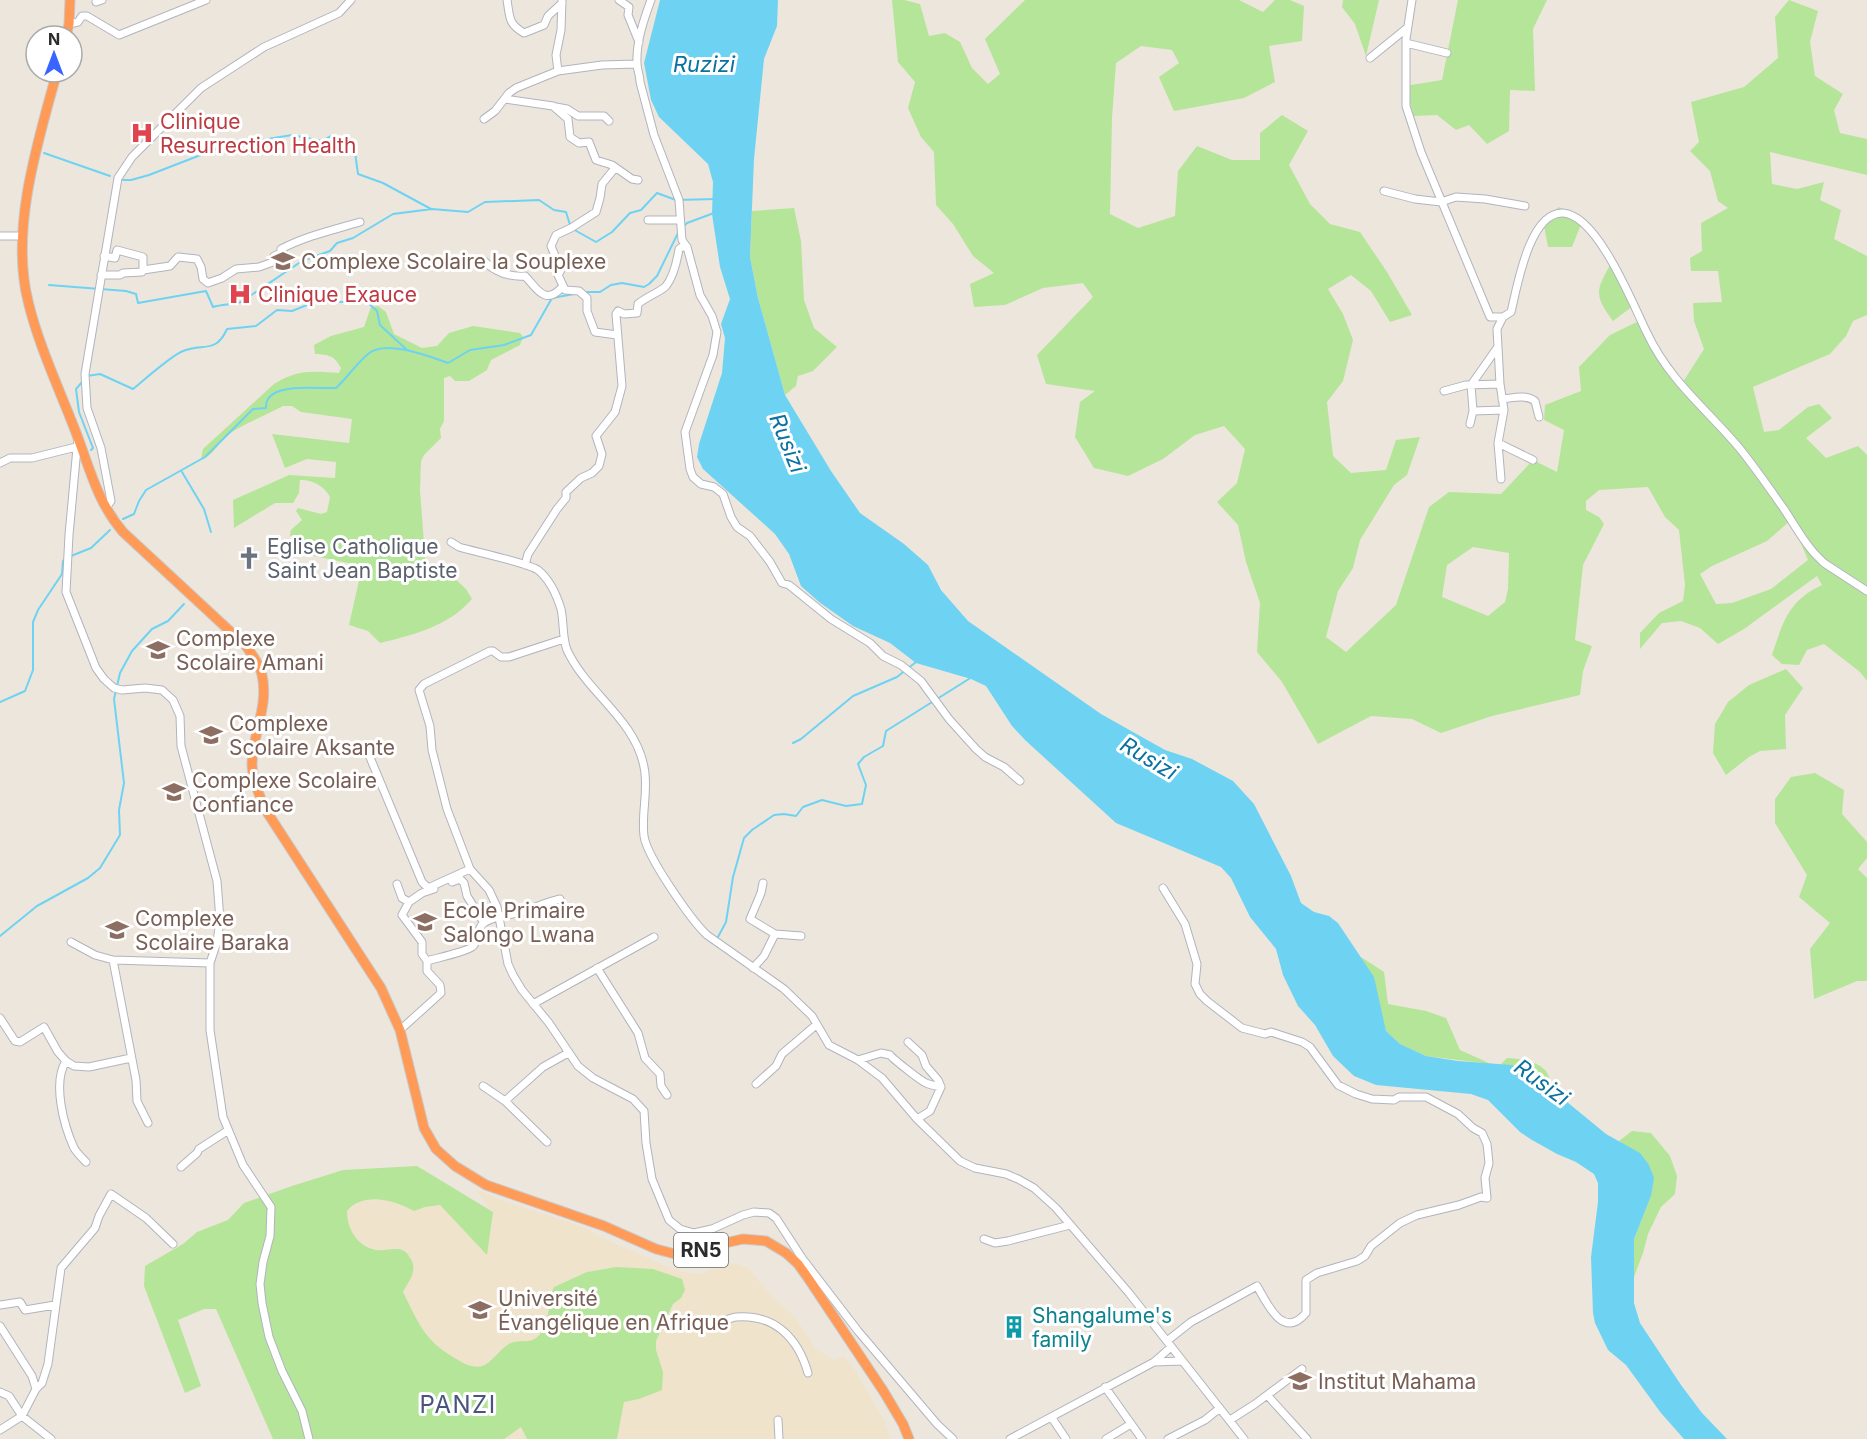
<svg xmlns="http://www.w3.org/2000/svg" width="1867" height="1439" font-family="Inter,sans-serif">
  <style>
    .education { fill: #efe3cc }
    .green { fill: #b5e598; fill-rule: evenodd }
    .water { fill: #6ed3f2 }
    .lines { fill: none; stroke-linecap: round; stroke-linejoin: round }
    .stream { stroke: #6ed3f2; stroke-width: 2 }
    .minor-casing { stroke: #b1b4bf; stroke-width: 9 }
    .highway-casing { stroke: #c8c8c8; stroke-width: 11 }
    .minor { stroke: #fff; stroke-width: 7 }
    .highway { stroke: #ff9a57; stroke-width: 9 }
    .labels { text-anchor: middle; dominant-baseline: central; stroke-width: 6; stroke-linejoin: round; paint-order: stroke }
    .shield { fill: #fff; stroke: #6b6b6b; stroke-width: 1.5 }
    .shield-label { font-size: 20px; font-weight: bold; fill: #2b2b2b }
    .health-label { font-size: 21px; fill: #be3a42; stroke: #fff; text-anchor: start }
    .education-label { font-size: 21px; fill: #785e54; stroke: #fff; text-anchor: start }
    .worship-label { font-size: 21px; fill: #5b616d; stroke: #fff; text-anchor: start }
    .culture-label { font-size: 21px; fill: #0d838f; stroke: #fff; text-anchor: start }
    .water-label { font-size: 22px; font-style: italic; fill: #0a71a1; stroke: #fff }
    .quarter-label { font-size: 24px; letter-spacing: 1.5px; fill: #4a557e; stroke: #fff }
  </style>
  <rect width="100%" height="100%" fill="#ede6dd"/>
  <path class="education" d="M475,1189L501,1200L586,1228L598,1236L666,1266L684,1272L702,1274L724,1263L736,1264L748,1268L773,1297L795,1317L815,1348L833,1360L844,1357L855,1370L884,1420L891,1439H617L624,1402L660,1391L663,1372L656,1350V1341L673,1304L681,1298L653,1269L607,1268L587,1272L571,1281L556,1285L553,1289L547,1323L537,1338L532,1341L509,1344L482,1366L476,1367L464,1364L444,1352L435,1345L420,1327L403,1292L411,1277L399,1249L376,1250L360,1242L352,1234L347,1223V1211L362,1201L386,1200L398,1202L414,1211L425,1207L440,1205L493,1213Z
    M521,1426L527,1439H504Z"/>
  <path class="green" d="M892,0H904L920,4L929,36L945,33L960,42L972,68L988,84L1000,74L985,39L1025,0H1239L1263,12L1275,0H1290L1304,6L1302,41L1269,46L1275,82L1244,98L1174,111L1159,77L1179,63L1172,50L1141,46L1116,63L1112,118L1110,214L1138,228L1175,216L1178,171L1197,146L1232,160H1260V133L1282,115L1308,131L1289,165L1310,204L1330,224L1360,232L1387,272L1412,315L1390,322L1371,291L1351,275L1328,289L1343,314L1353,340L1343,381L1327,402L1333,456L1351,473L1386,470L1396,440L1420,437L1407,475L1394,485L1360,540L1353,568L1338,591L1326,637L1346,652L1396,605L1429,507L1449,492L1501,494L1533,460L1557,472L1564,430L1544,420L1545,405L1581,391L1579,367L1610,335L1641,320L1681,385L1704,349L1694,321L1693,303L1722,302L1718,271H1691L1690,258L1702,251L1701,223L1728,208L1718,201L1710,171L1690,151L1699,142L1691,102L1744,87L1778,58L1775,17L1789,0L1818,11L1810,42L1815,76L1843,94L1834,110L1840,133L1867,139V175L1770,152L1772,184L1797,189L1824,182L1820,200L1841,210L1834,239L1867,256V315L1853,321L1846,336L1830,354L1753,387L1764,432L1779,430L1808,407L1819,404L1832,418L1806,438L1826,458L1858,446L1867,455V681L1860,672L1824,644L1807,650L1799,665L1782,664L1772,655C1783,622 1788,601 1822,585L1817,576L1744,629L1718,644L1700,628L1681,621L1662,623L1640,649V633L1659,613L1683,601L1685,585L1679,530L1665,517L1648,487L1599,490L1586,501V510L1599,517L1604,524L1583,565L1575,640L1592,646L1583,671L1580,695L1492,716L1441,733L1412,719L1371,716L1318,744L1282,682L1257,652L1260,603L1246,562L1238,525L1217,502L1237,483L1245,449L1224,426L1195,435L1163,459L1128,476L1094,468L1075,437L1080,402L1095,391L1046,384L1037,355L1093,297L1083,283L1043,288L1005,305L974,307L970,284L994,273L973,256L953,224L936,205L934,152L921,137L908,108L915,82L898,62ZM1791,520L1808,560L1771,589L1732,603L1716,604L1700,574L1712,566L1767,541ZM1473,547L1509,553L1508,589L1505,602L1488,616L1442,597L1447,565Z
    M1343,0H1379L1366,56L1355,24L1342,7Z
    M1458,0H1547L1533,29L1535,91L1510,90L1509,131L1487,144L1469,125L1456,130L1437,115L1414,116L1405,86L1442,80Z
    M1559,207L1579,216L1586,222L1580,227L1572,247H1548L1543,220Z
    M794,208L801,241L804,300L814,328L837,347L813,371L798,376L796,386L785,395L758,298L750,257L752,211Z
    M1613,259L1633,306L1613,321C1591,292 1598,289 1613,259Z
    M378,306L386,312L394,334L422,348L437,346L449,333L473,326L520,333L523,337L520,345L491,360L487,370L469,381H455L450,376L444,378V421L440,429L441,438L424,455L421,461L420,491L426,569C433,579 443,579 453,577L466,589L472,599C449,626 413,635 380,643L368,631L349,625L360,576H367L369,571L367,567L314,556H302L290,535L291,530L302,520L296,511L298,508L321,514L327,512L330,497C325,486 311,479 300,480L299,493L293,503H275L234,528L233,500L289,475L335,478L336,462L307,459L285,468L272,434L349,443L352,419L301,412L292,406H283C266,415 248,422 232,432C218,441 216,454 201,460L203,449L274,384C297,369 313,371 339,373L341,368C334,355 329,355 315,354L314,345L331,336L364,327L371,307Z
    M1786,669L1803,688L1785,715L1786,749L1760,751L1749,757L1726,775L1713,753L1715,724L1728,702L1749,685Z
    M1815,773L1844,790L1842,814L1867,842V858L1858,869L1867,878V981H1857L1814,999L1810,949L1830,923L1799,897L1807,875L1775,823V799L1791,777Z
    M1361,957L1384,972L1388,1004L1426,1011L1446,1018L1460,1050L1491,1064L1426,1056L1400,1044L1386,1031Z
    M1507,1058C1526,1059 1554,1064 1550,1089L1533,1074L1501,1064Z
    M1632,1131L1651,1133L1670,1156L1677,1176L1675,1194L1661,1207L1648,1234L1643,1253L1634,1277V1239L1651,1196L1619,1141Z
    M417,1166L493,1212L487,1255L440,1205L425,1207L414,1211C394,1200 364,1191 347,1211C347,1229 357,1246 376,1250C388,1252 403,1243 410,1258C413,1262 414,1266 413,1271C412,1279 406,1285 403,1292C420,1326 425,1342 460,1361C466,1365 475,1368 482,1366C493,1362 500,1348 511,1343C521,1339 532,1345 540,1334C551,1320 547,1302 554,1287L587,1272L616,1267L653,1269L682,1279L685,1290L681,1298L673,1304L656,1341V1350L663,1372L662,1390L639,1399L624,1402L617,1439H527L521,1427L504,1439H273L216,1309H204L178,1320L201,1386L185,1393L144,1286L145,1266L183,1244L197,1232L228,1220L244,1203L292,1186L343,1170Z"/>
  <path class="water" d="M660,0H778L777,26L764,59L754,159L750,257L758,298L785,395L831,471L860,513L904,544L928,565L941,590L968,621L1101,714L1165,750L1192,759L1233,781L1254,804L1291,876L1301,903L1314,912L1329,916L1338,923L1374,977L1386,1031L1400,1044L1426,1056L1458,1061L1512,1065L1533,1074L1606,1134L1640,1153L1649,1165L1654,1178L1651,1196L1634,1239V1303L1640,1323L1681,1385L1702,1413L1727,1439H1684L1661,1413L1626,1365L1608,1350L1595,1323L1593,1313L1591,1257L1598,1202V1183L1594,1174L1576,1162L1557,1154L1532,1140L1520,1132L1488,1100L1471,1094L1376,1085L1354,1076L1333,1056L1315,1025L1298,1006L1283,975L1276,949L1250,917L1231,878L1221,867L1116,823L1025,740L1012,726L986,686L971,679L916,663L890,643L853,626L819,602L801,586L789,554L775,534L703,469L697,457L699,444L722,373L725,338L721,324L730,299L720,267L712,214L713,182L708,164L659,117L651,100L644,63Z"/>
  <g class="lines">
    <path class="stream" d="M44,153L110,176
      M123,180H131L149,175L224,146L292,135L322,141L333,135L354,145L358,174L383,183L431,209
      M684,226L687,223L714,213
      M49,285L126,291L136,294L138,303L206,291L213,307C223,304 231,305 241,302L302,261L330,251L337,243L353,238L393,214L432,209L468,212L485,202L539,200L554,210L566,212L571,228L596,242L612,232L630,213L641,210L657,193L676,200L716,199
      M582,292H600L611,285L622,283L644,287L649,284L657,276L678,233
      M87,376L100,374L133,389C144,380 172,355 183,351C203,343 216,354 227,329L256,326L277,310L292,311L312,303L366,301L377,311L380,325L407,350
      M83,381L76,389L79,412L93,448L91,450
      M182,472L204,509L211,532
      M123,519L134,514L139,501L146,490L205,457L253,409L266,408C266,405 266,402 268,399C277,383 319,389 336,388C347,378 356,364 368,354C385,339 428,356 448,363L470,350L504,345L531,335L552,298L574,294
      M71,556L91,548L110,530
      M0,702L25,691L33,670V622L38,610L62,574L63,561L66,558
      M793,743L801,739L853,696L897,677L916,662
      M0,936L37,906L88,878L100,868L120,835L119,810L124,783L114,699L120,673L132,651L152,629L168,621L184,604
      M718,937L726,922L733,877L744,838L752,830L774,815L784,814L796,816L803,807L822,800L846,806L862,804L866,785L858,764L864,757L883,746L886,731L972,677"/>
    <g class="minor-casing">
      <path id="minor" d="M507,0C510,17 508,24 524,33L544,25L548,16L562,3
        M619,0L629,7L628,15L639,42
        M651,0C644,19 636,42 637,63C637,70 640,75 640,82L654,135L679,200L682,240L687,247L700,295L712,316L717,332L713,355L685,432L690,469L693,477L701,484L714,487L723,494L731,517L737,527L750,536L770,562L782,583L789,585L831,619L870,643L883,656L901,665L921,681L949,719L976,749L985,757L1004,767L1020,781
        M1412,0L1406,39V106L1421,152L1490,317H1503L1511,312C1517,288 1529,212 1563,213C1598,215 1633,305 1647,333C1670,382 1708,410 1741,450C1756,469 1770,489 1784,509C1794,524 1803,541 1815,554L1824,563L1867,591
        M96,2L102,0
        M69,24L78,22L82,16H87L119,35L206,0
        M1406,43L1447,53
        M1370,58L1407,28
        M558,71L602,65L636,64
        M505,99L553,106L568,119L570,137L579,143L589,142L596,160L612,165L632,179L638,180
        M556,107L567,109L578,116H604L609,121
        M484,119L495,111L509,93L516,88L558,71L556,55L561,30L562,0
        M615,168L602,184L600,198L596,212L571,228L556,235L551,246L561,270L558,275L565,290L579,291L587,298V311L595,332L617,335
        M1384,191L1415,199L1441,202L1456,197L1485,199L1525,206
        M648,220H680
        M0,236H23
        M104,256L115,258L117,250L143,257V270L170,266L178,257L197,259L201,267L203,279L208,283L222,278L236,269L259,267L273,262L274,256L283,252L281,249C306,236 333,230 360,222
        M484,261C495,272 510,277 525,276C536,287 545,307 562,287
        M101,275H120L123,273L142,272L143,270
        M1444,391L1466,385L1500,384
        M1502,399C1513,398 1525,394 1535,401L1539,417
        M1473,411L1504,410
        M1470,424L1473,411L1471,385L1497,348
        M78,437L69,535L66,592L96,668L104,679L114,688L122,690L145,688L162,690L173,700L180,716L181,746L217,881L220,920L217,942L210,963V1030L223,1117L243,1165L271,1207L270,1236L263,1262L260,1284L262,1303L269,1337L282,1371L302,1411L309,1439
        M1498,443L1533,460
        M0,463L10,458H32L76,447
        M1501,479L1498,443L1504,410L1500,384L1497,329L1503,317
        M106,508L111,501L101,448L87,408L85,374L118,178L132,157L201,88L264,47L339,13L351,0
        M451,542L459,547C476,552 525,562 538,570C549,579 557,596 561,609C564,622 562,637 567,650C587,693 635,719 644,767C649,790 641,813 644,836C647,857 691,920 707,935L784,989L812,1016L829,1045L858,1060L882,1078L917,1119L960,1161L975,1168L1006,1174L1018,1179L1034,1188L1056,1208L1129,1293L1244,1439
        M525,565L528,554L557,509L566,498V492L581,478L592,473L599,466L602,454L596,436L615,412L622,386L616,314L618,311L624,314L637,313L638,304C646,297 662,291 666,286C674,276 677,261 679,249L682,247H687
        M564,639L509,657H501L493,651H490L424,684L419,690L430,726L432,750L447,809L470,869L489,890L497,907L508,964L513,975L522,990L549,1023L578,1066L593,1078L633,1099L644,1111L646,1143L652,1179L669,1220L680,1229L694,1233L712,1229L743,1215L754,1212L769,1213L776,1218L802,1258L858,1331L937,1424L953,1439
        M369,755L422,882L428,888L470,869
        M452,882L460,879L464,883L467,896L484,923
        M763,883L761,893L750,919L775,934L801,936
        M397,884L402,898L409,902L422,893L434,889
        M1163,888L1185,924L1197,964L1195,984L1200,994L1207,1001L1242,1028L1265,1034L1271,1032L1302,1042L1310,1047L1338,1085L1356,1094L1372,1099L1394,1100L1399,1097H1426L1458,1114L1473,1128L1482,1133L1487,1144L1489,1163L1485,1178L1487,1198L1481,1197L1459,1205L1417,1215L1400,1223L1371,1246L1365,1256L1357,1261L1317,1273L1306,1280V1313C1283,1340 1268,1305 1257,1286L1191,1322L1167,1341
        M409,902L402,915L422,942V954L427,961
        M71,942L95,955L113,960L210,963
        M113,960L136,1080L137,1101L148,1123
        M597,968L638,1033L645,1058L660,1074L661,1086L667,1095
        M753,968L764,956L775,934
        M533,1004L654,937
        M0,1018L15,1041L20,1042L44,1027L58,1052L66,1061L74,1066L89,1067L131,1058
        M400,1030L441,993L440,985L427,971V961C437,958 465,952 472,947C480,941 476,928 484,923C496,914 512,916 525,911C536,907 547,902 560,899
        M908,1042L922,1055L926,1066L938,1080L941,1087L930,1111L917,1119
        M858,1060L881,1053L890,1055C893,1059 921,1081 926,1083C930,1085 936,1086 941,1087
        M66,1061C52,1083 64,1126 74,1148C77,1153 82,1158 86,1162
        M756,1084L776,1066L782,1054L816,1025
        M483,1086L505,1101L547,1142
        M505,1101L543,1067L568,1053
        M181,1167L197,1153L199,1149L227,1131
        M984,1239L995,1243L1008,1241L1070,1225
        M0,1305L20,1302L25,1310L55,1305
        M0,1326L32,1376L36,1389
        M690,1326C698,1326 706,1326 714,1324C721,1323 729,1318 736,1317C775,1314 798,1338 808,1373
        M1154,1362L1182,1361
        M1105,1387L1142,1439
        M0,1392L9,1396L22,1416L51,1439
        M1267,1395L1307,1439
        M1052,1418L1066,1439
        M778,1420L779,1439
        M1230,1420L1255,1404L1302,1369
        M0,1430L22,1416L36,1389L42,1383L48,1364L61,1268L95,1228L99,1216L111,1194L146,1218L173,1244
        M1010,1439L1154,1362L1171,1347
        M1106,1439L1131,1424
        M1168,1439L1205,1420L1220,1408"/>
    </g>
    <g class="highway-casing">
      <path id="highway" d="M66,36L69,24L70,0
        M57,72C38,141 10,229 28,301C38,343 57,384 73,425C89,464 95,499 123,532L246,646C252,655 260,664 262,675C269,705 253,733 252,763C252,779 259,794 265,809L381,988L400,1030L424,1128L436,1149L455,1166L486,1185L604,1226L656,1249L675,1254L743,1239L766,1241L786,1253L798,1264L808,1278L884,1392L903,1424L909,1439"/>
    </g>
    <use href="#minor" class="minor"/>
    <use href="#highway" class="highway"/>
  </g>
  <defs>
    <g id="hospital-bare" transform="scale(1.8)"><path d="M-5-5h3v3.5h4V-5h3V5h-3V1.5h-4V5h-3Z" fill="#e0444e" stroke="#fff" stroke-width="2.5" paint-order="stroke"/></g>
    <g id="school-bare" transform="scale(1.8)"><path d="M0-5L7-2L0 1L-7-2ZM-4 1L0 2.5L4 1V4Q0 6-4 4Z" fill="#8d6e63" stroke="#fff" stroke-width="2.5" paint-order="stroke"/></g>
    <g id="church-bare" transform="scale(1.8)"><path d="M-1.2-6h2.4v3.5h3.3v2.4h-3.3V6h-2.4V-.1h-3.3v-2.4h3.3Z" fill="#6b7280" stroke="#fff" stroke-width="2.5" paint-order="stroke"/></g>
    <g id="university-bare" transform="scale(1.8)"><path d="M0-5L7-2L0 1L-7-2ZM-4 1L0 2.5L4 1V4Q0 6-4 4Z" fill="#8d6e63" stroke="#fff" stroke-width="2.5" paint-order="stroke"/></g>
    <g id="building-bare" transform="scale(1.8)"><path d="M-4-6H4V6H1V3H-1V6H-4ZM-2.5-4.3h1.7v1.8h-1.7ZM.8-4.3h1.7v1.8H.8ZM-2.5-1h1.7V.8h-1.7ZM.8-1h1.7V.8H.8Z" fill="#0f9aa8" stroke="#fff" stroke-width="2.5" paint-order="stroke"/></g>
  </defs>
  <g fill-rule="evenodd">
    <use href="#hospital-bare" x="142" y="133"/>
    <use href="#school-bare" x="283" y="261"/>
    <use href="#hospital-bare" x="240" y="294"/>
    <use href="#church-bare" x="249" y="558"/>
    <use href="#school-bare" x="158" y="650"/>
    <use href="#school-bare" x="211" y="735"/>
    <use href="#school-bare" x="174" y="792"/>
    <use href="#school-bare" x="425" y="922"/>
    <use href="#school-bare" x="117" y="930"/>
    <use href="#university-bare" x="480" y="1310"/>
    <use href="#building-bare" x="1014" y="1327"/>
    <use href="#school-bare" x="1300" y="1381"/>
  </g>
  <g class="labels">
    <rect class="shield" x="674" y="1233" width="54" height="34" rx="4.5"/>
    <g class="shield-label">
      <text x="701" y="1250">RN5</text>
    </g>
    <g class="health-label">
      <text x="160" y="121">Clinique<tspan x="160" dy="24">Resurrection Health</tspan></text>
      <text x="258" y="294">Clinique Exauce</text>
    </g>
    <g class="education-label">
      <text x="301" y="261">Complexe Scolaire la Souplexe</text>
      <text x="176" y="638">Complexe<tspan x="176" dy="24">Scolaire Amani</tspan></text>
      <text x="229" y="723">Complexe<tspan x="229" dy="24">Scolaire Aksante</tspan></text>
      <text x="192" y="780">Complexe Scolaire<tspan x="192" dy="24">Confiance</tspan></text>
      <text x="443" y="910">Ecole Primaire<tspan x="443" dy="24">Salongo Lwana</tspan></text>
      <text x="135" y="918">Complexe<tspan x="135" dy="24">Scolaire Baraka</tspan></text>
      <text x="498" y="1298">Université<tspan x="498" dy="24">Évangélique en Afrique</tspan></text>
      <text x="1318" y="1381">Institut Mahama</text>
    </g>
    <g class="worship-label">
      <text x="267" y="546">Eglise Catholique<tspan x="267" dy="24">Saint Jean Baptiste</tspan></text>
    </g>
    <g class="culture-label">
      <text x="1032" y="1315">Shangalume's<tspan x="1032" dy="24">family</tspan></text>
    </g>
    <g class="water-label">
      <text x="704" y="64">Ruzizi</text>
      <text transform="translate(788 443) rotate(68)">Rusizi</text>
      <text transform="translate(1149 758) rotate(31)">Rusizi</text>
      <text transform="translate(1542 1082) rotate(36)">Rusizi</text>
    </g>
    <g class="quarter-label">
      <text x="458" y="1404">PANZI</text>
    </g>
  </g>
  <g transform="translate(54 54)"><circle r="28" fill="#ffffff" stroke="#aaaaaa" stroke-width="1.5"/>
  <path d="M0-4.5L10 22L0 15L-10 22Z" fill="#3964ff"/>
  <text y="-9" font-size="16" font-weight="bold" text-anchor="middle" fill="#2b2b2b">N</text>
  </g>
</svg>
